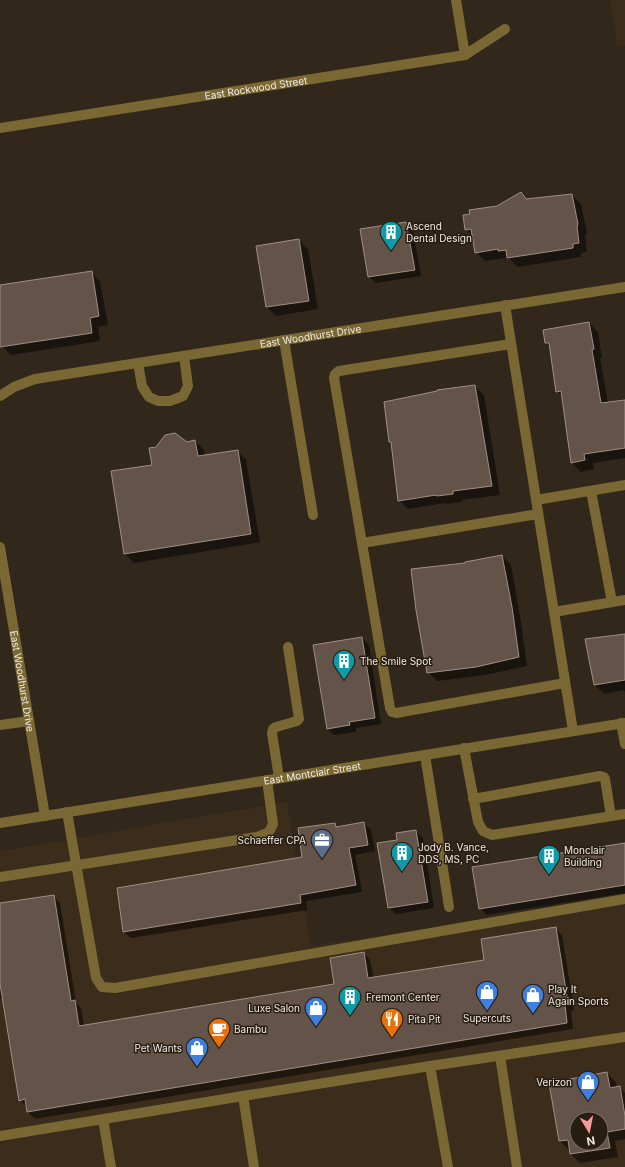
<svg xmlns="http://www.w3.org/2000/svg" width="625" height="1167" font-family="Inter,sans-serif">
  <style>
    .built { fill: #3b2c1b; fill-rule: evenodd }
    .shadow { fill: #0007; fill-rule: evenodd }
    .building { fill: #635349; stroke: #a08f84; fill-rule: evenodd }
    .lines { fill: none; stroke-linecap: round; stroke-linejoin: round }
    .minor { stroke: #796833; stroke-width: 10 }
    .labels { text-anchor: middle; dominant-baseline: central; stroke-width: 3; stroke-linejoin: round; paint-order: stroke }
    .street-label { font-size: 10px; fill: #f0e9e1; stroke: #271d11 }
    .poi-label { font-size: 10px; fill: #f0e9e1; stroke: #271d11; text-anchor: start }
  </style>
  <rect width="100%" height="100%" fill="#31271b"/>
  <path class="built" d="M610,0H625V45L617,46Z
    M287,802L311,946L625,899V1167H0V851ZM577,1119H601V1143H577Z"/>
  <path class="shadow" d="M521,194L527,200L572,195L581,204L587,233L585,236L587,252L581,253V257L517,267L510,259H508L506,258L485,261L476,252L474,237L466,229L497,207Z
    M406,223L413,230L421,276L376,283L369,277L362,230Z
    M299,240L308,249L318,309L276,316L267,307L258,247Z
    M91,272L100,281L108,325L98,327L100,341L11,355L2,346L0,341V286Z
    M589,323L598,332L602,358H600L608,403L625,401V458L593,463L594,469L581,472L572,463L563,397L557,391L551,348L546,343Z
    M475,386L484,395L500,495L462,500V502L446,504L445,503L408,509L399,500L392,444L390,442Z
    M195,441L204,450L205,456L238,451L246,460L260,542L134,563L125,554L112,472L153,466Z
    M502,556L511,565L520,616L527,666L485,675L437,681L428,672L466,564Z
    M625,636V692L623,690L604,694L595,685Z
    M362,638L369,645L381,724L356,728V732L334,735L327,728Z
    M364,823L371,830L375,851L355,855L362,892L306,901L307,910L131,938L124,932L304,858L334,824L338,828Z
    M416,831L423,838L434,908L396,914L389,907L398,841Z
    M625,844V893L487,915L480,908Z
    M53,896L60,903L76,1003L81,1008L84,1026L335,985L364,953L370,960L374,979L485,961L555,928L562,935L574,1010L571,1011L573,1029L35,1119L28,1112L27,1107L20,1100L3,998L0,999V904Z
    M607,1073L616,1082L617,1088L619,1087L625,1093V1139L615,1141L618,1157L580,1163L571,1154V1150H569L560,1141ZM577,1119H601V1143H577Z"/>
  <path class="building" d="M521,192L526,199L572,194L578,224L577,227L579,243L573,244V248L507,258L506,250L498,251V249L475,253L471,229L465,230L463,215L470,214L469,210L497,206Z
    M406,222L415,270L368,277L360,229Z
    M299,239L309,301L266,307L256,246Z
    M92,271L99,316L90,318L92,333L0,347V285Z
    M589,322L594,349L592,350L601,403L625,400V448L584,454L585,460L571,463L561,391L556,392L549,343H545L543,330Z
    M475,385L492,486L453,491V494L437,496L436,495L398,501L391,442H389L384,402L437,391V390Z
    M175,433L187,442L195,440L198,456L238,450L251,534L124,554L111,471L152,465L149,448L156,447L165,435Z
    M502,555L512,607L519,657L476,667L427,673L416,610L411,569L465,563V562Z
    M625,634V680L594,685L585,639Z
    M362,637L375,718L349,722L350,725L327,729L313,645Z
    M364,822L368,845L349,848L356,885L300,895L301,903L123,932L117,888L302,857L298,828L335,823L336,827Z
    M416,830L428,902L388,908L377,843L397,840L396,833Z
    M625,843V885L479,909L472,867Z
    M54,895L71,1001L75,1000L79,1026L334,984L330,958L364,952L368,978L484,960L481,939L556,927L568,1003L565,1004L567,1023L27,1112L25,1099L19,1101L0,984V903Z
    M607,1072L610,1088L620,1086L625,1116V1129L607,1132L610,1148L570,1154L568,1140L559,1141L549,1083ZM577,1119H601V1143H577Z"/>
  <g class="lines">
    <g class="minor">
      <path d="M456,0L465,55"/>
      <path id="s1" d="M0,128L465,55L505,29"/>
      <path d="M505,305L573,731"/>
      <path d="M284,340L313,515"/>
      <path d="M511,344L339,371L335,374L334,378L390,708L392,712L396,713L565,683"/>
      <path d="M138,363L142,386L149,397L158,401H170L183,396L188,386L184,356"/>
      <path id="s2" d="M0,396L14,387L35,379L625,287"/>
      <path d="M591,491L612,602"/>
      <path d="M536,500L625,485"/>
      <path d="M362,543L538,514"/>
      <path id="s3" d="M0,547L45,816"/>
      <path d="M554,612L625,600"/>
      <path d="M621,723L625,744"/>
      <path d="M0,725L29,721"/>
      <path d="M464,748L478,822L483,831L492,835L625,814"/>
      <path d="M425,755L449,907"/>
      <path d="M279,778L272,733L273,729L276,727L297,721L299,719L288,647"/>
      <path d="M473,799L600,776L604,777L605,779L611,816"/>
      <path d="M67,812L96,978L102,987L115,988L625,899"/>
      <path id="s4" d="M0,823L625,723"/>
      <path d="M0,877L257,837L269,832L273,824L267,780"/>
      <path d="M500,1056L517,1167"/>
      <path d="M103,1119L111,1167"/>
      <path d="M0,1136L243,1096"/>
      <path d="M254,1167L243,1096L430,1066"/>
      <path d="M448,1167L430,1066L625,1037"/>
    </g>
  </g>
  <defs>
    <g id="building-pin" transform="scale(1.15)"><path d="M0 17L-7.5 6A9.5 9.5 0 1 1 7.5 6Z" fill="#0f9aa8" stroke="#271d11"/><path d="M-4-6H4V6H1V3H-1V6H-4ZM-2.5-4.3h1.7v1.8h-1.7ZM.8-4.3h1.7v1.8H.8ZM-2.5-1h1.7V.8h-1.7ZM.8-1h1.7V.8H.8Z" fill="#fff"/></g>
    <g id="office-pin" transform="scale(1.15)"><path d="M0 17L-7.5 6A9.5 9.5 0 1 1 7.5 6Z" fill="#5c6f8a" stroke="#271d11"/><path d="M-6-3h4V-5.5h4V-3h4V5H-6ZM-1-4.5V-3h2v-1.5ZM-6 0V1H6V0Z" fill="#fff"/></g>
    <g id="shop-pin" transform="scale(1.15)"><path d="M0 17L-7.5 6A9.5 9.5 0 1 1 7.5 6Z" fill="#3f7fe0" stroke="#271d11"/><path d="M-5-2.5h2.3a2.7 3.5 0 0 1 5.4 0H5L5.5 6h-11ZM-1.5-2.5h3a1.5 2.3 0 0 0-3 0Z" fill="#fff"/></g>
    <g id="restaurant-pin" transform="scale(1.15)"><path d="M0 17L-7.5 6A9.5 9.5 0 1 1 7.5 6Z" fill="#e8710a" stroke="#271d11"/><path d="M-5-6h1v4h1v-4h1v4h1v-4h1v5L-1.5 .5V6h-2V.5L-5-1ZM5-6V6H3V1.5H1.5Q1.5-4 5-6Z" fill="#fff"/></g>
    <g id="cafe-pin" transform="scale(1.15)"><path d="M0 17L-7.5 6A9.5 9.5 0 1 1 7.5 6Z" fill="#e8710a" stroke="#271d11"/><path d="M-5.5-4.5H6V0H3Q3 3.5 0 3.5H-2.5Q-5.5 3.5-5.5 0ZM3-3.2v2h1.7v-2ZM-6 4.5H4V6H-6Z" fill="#fff"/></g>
  </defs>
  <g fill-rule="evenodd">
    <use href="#building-pin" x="391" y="232"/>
    <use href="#building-pin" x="344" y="661"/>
    <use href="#office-pin" x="322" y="840"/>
    <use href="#building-pin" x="402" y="853"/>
    <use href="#building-pin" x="549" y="856"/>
    <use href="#shop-pin" x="487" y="992"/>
    <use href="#shop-pin" x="533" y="995"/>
    <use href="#building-pin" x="350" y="997"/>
    <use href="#shop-pin" x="316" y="1008"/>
    <use href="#restaurant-pin" x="392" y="1019"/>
    <use href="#cafe-pin" x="219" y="1029"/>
    <use href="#shop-pin" x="197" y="1048"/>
    <use href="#shop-pin" x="588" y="1082"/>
  </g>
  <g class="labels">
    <g class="street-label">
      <text stroke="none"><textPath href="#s1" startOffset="259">East Rockwood Street</textPath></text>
      <text stroke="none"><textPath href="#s2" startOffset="318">East Woodhurst Drive</textPath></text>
      <text stroke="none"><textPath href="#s3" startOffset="136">East Woodhurst Drive</textPath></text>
      <text stroke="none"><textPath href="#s4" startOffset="316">East Montclair Street</textPath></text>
    </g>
    <g class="poi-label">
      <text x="406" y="226">Ascend<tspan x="406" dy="12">Dental Design</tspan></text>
      <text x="360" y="661">The Smile Spot</text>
      <text x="306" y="840" text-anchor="end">Schaeffer CPA</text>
      <text x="418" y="847">Jody B. Vance,<tspan x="418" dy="12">DDS, MS, PC</tspan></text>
      <text x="564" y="850">Monclair<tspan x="564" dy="12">Building</tspan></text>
      <text x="548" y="989">Play It<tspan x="548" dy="12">Again Sports</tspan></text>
      <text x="366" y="997">Fremont Center</text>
      <text x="300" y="1008" text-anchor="end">Luxe Salon</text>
      <text x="487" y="1018" text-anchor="middle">Supercuts</text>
      <text x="408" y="1019">Pita Pit</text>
      <text x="234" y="1029">Bambu</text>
      <text x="182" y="1048" text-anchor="end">Pet Wants</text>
      <text x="572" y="1082" text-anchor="end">Verizon</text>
    </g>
  </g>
  <g transform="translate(589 1131) rotate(170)"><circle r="19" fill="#271d11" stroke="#776f64"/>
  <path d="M0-3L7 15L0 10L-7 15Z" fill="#f59b9c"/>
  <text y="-6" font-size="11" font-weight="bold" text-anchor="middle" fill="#f0e9e1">N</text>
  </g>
</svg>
